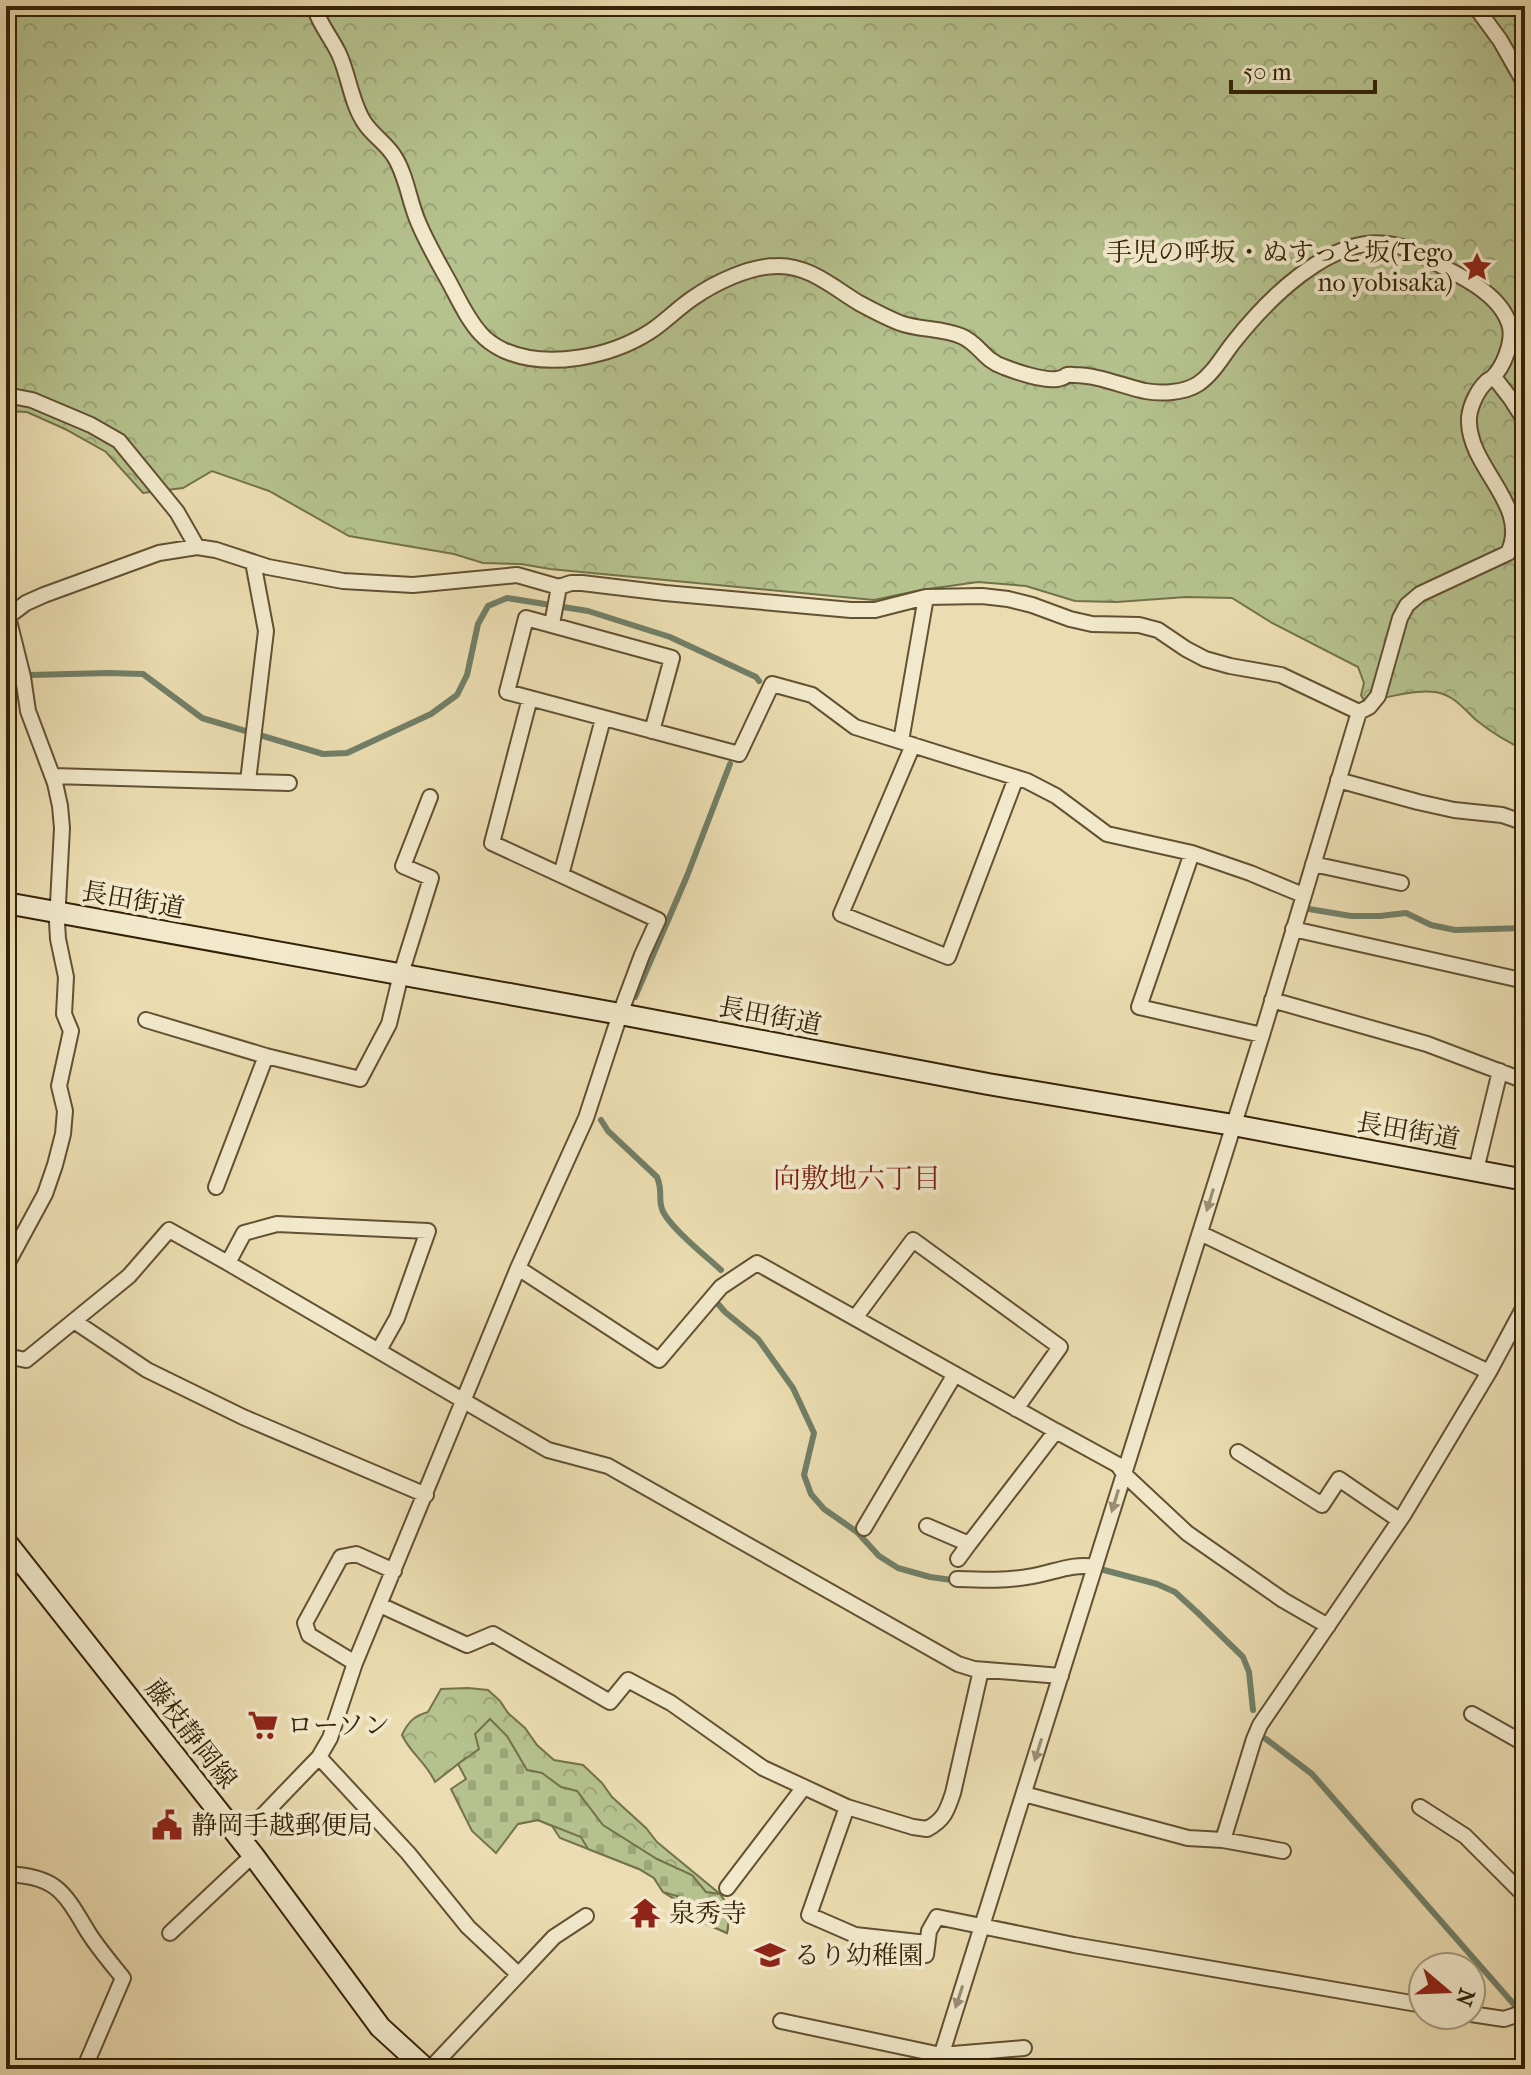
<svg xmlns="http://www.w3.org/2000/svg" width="1531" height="2075" font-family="'IM FELL French Canon','Noto Serif JP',serif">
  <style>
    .forest { fill: url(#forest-crowns); stroke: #74724a; stroke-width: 2 }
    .cemetery { fill: url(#cemetery-stones); stroke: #74724a; stroke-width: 2 }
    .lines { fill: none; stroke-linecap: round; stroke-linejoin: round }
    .stream { stroke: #717f67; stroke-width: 6 }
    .street-casing { stroke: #625132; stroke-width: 18 }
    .secondary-casing { stroke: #342208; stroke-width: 24 }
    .street { stroke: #f2e9cc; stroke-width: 14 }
    .secondary { stroke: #f2e9cc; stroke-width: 20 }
    .oneway { fill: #9c8f74 }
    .labels { text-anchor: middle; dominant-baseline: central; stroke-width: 8; stroke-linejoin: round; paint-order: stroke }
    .poi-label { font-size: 26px; fill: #342208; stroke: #f2e9cc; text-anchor: start }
    .street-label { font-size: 26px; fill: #342208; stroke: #f2e9cc }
    .neighbourhood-label { font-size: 28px; fill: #7a1f14; stroke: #f2e9cc }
  </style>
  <defs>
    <pattern id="forest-crowns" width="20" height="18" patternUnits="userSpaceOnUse" patternTransform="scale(2)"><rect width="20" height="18" fill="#b5c28d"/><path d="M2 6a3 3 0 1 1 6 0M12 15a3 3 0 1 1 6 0" fill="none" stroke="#9ca678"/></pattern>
    <pattern id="cemetery-stones" width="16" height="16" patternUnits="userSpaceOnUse" patternTransform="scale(2)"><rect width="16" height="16" fill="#b5c28d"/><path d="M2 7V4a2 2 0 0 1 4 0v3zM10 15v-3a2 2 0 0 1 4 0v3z" fill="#9ca678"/></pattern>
  </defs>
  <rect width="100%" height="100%" fill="#ebddb1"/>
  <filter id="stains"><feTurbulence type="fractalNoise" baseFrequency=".0025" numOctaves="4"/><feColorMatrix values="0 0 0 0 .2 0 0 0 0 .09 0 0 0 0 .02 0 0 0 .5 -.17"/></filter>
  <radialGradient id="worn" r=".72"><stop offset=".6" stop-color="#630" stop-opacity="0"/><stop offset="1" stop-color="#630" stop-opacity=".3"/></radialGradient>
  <path class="forest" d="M6,6H1525V750C1507,742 1491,732 1476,720C1463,708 1454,695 1435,692C1416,689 1384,698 1365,702L1361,695L1364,683L1358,667L1272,623L1232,598L1186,597L1117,602L1075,601L1026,586L978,582L921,590L874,600L550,569L521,564L483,563L454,554L349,536L269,491L212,471L183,488L143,493L106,452L65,429L27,412L6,411Z
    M468,1688L488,1690L500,1701L508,1713L525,1728L537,1745L554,1760L583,1765L602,1783L612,1797L646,1828L657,1842L720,1894C730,1907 730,1917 727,1933L683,1914L685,1906L663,1892L654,1878L639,1869L560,1838L552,1826L538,1820L518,1824L466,1758L435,1782C427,1763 410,1753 402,1735C408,1722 414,1716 428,1712L441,1689Z"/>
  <path class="cemetery" d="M490,1719L507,1736L527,1770L542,1773L561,1787L577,1791L603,1825L657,1859L692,1875L706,1892L720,1894C730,1907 730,1917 727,1933L683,1914L687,1899L663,1892L654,1878L639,1869L588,1849L581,1837L538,1820L518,1824L496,1853L472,1831L451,1789L466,1779L458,1764L479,1749L475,1734Z"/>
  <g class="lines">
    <path class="stream" d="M30,675L109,673L143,674L202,718L323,754L347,753L431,714L457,695L467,675L478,624L488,606L507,598L588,611L670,637L756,677L759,681
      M1309,909L1351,916H1380L1406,913L1431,925L1455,930L1525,928
      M635,997L687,876L730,764
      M601,1120L608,1131L657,1177C663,1191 658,1198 662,1209C667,1225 707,1257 721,1270
      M719,1305L725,1312L758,1339L793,1388L814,1433L804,1475L811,1494L824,1509L857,1532L879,1556L898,1568L930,1577L952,1580
      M1100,1569L1157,1584L1175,1592L1198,1613L1243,1657L1249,1672L1253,1710
      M1266,1739L1312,1774L1518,2009"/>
    <g class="street-casing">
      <path id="street" d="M314,6C319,24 331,37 339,54C349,76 351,102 364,122C372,135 386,143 394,156C407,176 409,202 419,224C427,243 438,262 448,280C458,298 467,319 481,334C487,341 495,346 503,350C547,370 611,357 651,331C666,321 678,308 693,298C716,282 750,266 777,266C809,265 834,288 859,303C872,310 885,317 900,323C919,330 942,328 961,336C980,344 983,360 1004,367C1017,372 1044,381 1057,379C1070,377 1061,374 1074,375C1098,375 1122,386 1145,391C1161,394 1184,393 1198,384C1213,374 1222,357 1233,343C1266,301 1329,236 1387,244C1408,246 1427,258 1445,268C1469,280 1503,298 1510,327C1513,342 1504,366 1493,377C1491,379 1488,380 1486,382C1476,392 1468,410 1469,423C1471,470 1531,507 1508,553L1420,594L1407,605L1400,618L1378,696L1369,707L1359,712
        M1475,6L1500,40L1525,84
        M1494,377L1511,399L1525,421
        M6,395L32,400L91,425L119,441L177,512L197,547
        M6,618L26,603L44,595L159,553L197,547L216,550L268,567L343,581L413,585L517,575L559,587L571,583H582L665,593L851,610H875L926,597L982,596L1008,599L1032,605L1070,619L1092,624L1139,625L1158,630L1186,649L1205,659L1230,666L1281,675L1359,712L1262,1035L937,2069
        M552,624L559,587
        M652,731L672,658L526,618L507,692L739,754L772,684L812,695L855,727L1027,781L1056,796L1107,834L1192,853L1250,873L1303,895
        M901,741L926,597
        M913,745L841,914L948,957L1016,778
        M53,776L289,783
        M1338,780L1418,802L1454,810L1502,815L1525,823
        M248,781L266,631L253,562
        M1192,853L1139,1007L1262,1035
        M1313,864L1401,883
        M561,875L603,719
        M1293,929L1525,981
        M1272,1000L1427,1044L1525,1081
        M146,1020L266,1056L360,1079L389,1024L401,974L431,878L403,866L430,797
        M1476,1170L1500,1071
        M216,1187L266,1056
        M1200,1233L1489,1372
        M228,1263L244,1233L277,1224L428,1231L397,1318L379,1350
        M6,1266L45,1194L55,1165L63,1134L65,1111L59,1086L71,1031L64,1014L66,977L58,939L57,922L62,828L60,806L55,783L28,711L23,677L8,617
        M518,1268L659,1360L721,1287L757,1263L1056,1431
        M855,1318L913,1240L1060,1347L1016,1409
        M74,1321L147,1370L243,1417L426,1495
        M6,1356L26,1360L129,1276L169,1230L228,1263L548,1450L608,1466L958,1664L974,1669L1061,1676
        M1238,1452L1322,1505L1339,1479L1399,1520
        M927,1526L969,1544L1056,1431L1118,1465L1124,1474L1187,1533L1283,1600L1328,1626
        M864,1528L955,1374
        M958,1559L969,1544
        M957,1579C983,1580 1008,1581 1033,1576C1055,1572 1073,1563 1095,1567
        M380,1605L467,1645L493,1634L610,1702L628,1680L671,1703L763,1768L847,1807L913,1827L927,1829C944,1820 947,1811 953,1793L981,1670
        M355,1663L309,1635L305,1623L341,1557L356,1554L394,1571
        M1472,1714L1525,1744
        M319,1757L408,1853L468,1927L518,1974
        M1024,1794L1188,1838L1223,1840L1283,1851
        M847,1807L809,1915L855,1935L927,1943
        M1420,1807L1465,1836L1525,1896
        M240,1839L319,1757L330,1738L355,1663L518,1268L586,1118L620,1014L642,955L658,920L492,843L530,698
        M1223,1840L1254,1739L1260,1725L1404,1514L1489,1372L1525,1305
        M6,1874C57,1876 64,1892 88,1932C98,1948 111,1963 123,1978L84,2069
        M727,1888L804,1787
        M170,1933L253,1855
        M926,1955L929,1931L937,1917L1074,1945L1423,2005
        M1471,2014L1504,2019L1525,2012
        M781,2021L941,2055L1024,2048
        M430,2069L554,1937L586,1916
        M639,2069L671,2067L708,2069"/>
    </g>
    <g class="secondary-casing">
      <path id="secondary" d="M6,903L620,1014L988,1084L1233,1125L1525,1180
        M6,1542L253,1855L380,2027L426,2069"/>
    </g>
    <use href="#street" class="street"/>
    <use href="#secondary" class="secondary"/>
  </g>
  <defs><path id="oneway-solid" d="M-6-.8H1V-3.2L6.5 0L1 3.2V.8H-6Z" transform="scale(2)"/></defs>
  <g class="oneway">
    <use href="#oneway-solid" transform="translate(1210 1200) rotate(107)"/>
    <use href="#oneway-solid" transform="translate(1115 1501) rotate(107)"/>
    <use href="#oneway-solid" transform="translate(1038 1750) rotate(108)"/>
    <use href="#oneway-solid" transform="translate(959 1997) rotate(108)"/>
  </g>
  <defs>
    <g id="sight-bare" transform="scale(2.4)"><path d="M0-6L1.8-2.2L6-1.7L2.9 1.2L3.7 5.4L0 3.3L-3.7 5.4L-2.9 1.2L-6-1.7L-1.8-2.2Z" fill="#8f2418" stroke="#f2e9cc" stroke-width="2.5" paint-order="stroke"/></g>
    <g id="supermarket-bare" transform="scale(2.4)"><path d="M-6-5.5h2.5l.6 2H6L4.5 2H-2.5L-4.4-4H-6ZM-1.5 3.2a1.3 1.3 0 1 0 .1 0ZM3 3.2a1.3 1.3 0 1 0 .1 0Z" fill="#8f2418" stroke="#f2e9cc" stroke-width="2.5" paint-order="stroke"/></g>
    <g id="civic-bare" transform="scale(2.4)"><path d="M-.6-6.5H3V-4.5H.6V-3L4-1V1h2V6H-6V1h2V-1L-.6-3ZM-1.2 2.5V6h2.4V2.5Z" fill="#8f2418" stroke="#f2e9cc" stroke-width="2.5" paint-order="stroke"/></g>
    <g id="temple-bare" transform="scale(2.4)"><path d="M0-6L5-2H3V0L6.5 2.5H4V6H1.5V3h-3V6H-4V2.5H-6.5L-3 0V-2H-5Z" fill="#8f2418" stroke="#f2e9cc" stroke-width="2.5" paint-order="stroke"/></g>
    <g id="school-bare" transform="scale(2.4)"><path d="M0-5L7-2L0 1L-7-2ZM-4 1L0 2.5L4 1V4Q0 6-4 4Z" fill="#8f2418" stroke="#f2e9cc" stroke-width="2.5" paint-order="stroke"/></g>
  </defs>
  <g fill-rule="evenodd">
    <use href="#sight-bare" x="1477" y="267"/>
    <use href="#supermarket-bare" x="263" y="1725"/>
    <use href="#civic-bare" x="167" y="1825"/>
    <use href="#temple-bare" x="645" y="1913"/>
    <use href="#school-bare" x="770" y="1955"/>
  </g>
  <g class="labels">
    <g class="poi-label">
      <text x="1453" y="252" text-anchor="end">手児の呼坂・ぬすっと坂(Tego<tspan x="1453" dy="30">no yobisaka)</tspan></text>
      <text x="287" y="1725">ローソン</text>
      <text x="191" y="1825">静岡手越郵便局</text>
      <text x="669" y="1913">泉秀寺</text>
      <text x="794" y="1955">るり幼稚園</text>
    </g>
    <g class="street-label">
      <text transform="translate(133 900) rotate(10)">長田街道</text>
      <text transform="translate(770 1016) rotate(11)">長田街道</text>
      <text transform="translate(1408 1131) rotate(10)">長田街道</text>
      <text transform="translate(191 1734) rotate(52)">藤枝静岡線</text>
    </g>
    <g class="neighbourhood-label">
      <text x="857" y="1178">向敷地六丁目</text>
    </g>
  </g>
  <rect width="1531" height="2075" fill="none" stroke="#ebddb1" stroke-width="32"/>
  <rect x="8" y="8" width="1515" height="2059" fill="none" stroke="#342208" stroke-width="4"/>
  <rect x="16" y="16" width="1499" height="2043" fill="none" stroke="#342208" stroke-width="2"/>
  <g transform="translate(1447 1991) rotate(109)"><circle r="38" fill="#f2e9cc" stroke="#a6997e" stroke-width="2"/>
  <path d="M0-6L14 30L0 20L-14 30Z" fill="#8f2418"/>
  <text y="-12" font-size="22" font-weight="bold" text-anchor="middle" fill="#342208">N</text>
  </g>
  <path d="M1231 80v12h144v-12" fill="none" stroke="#342208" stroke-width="4"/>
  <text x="1243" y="80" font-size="24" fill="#342208" stroke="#f2e9cc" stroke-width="6" paint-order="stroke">50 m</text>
  <rect width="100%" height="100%" filter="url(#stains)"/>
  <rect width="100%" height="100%" fill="url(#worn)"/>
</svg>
